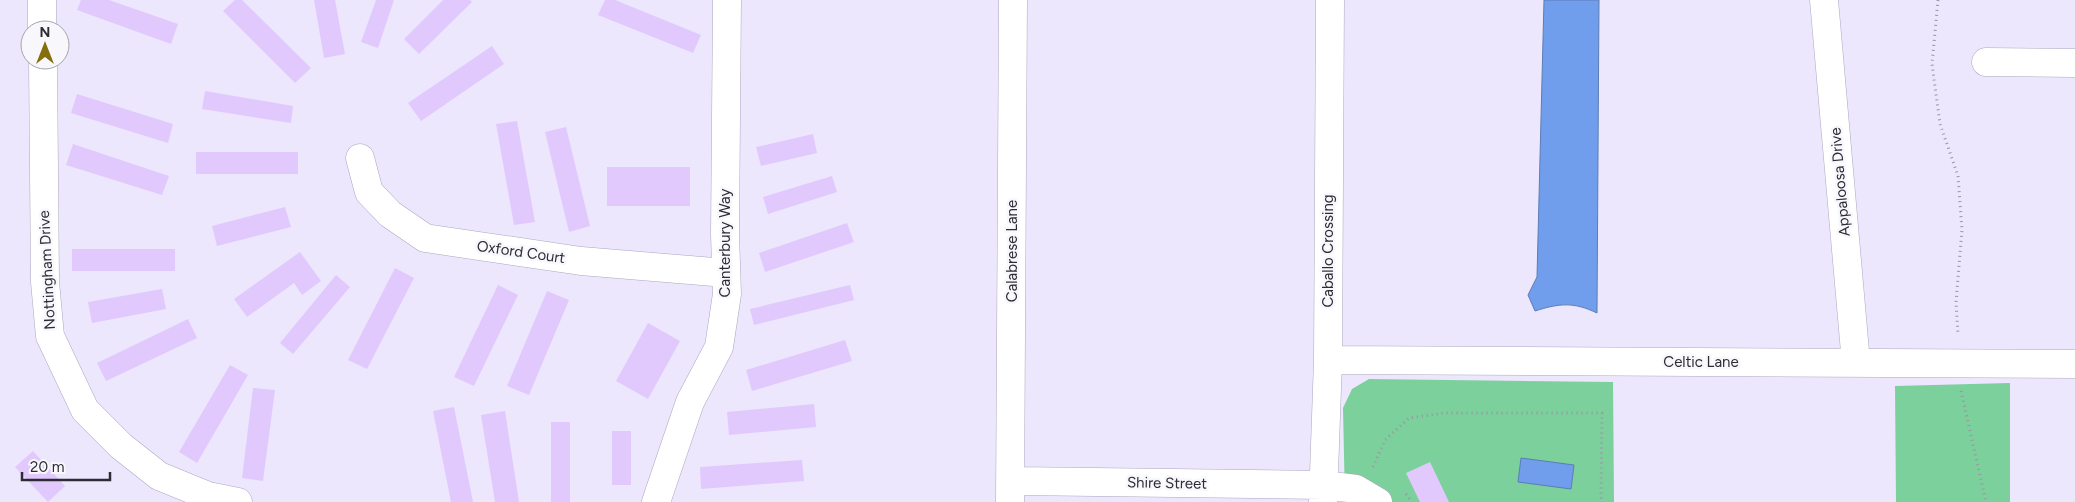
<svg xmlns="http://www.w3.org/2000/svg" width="2075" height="502" font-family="Figtree,sans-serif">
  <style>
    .green { fill: #7cd09c }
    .water { fill: #709eec; stroke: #5c7cb5 }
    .building { fill: #e1c9fd }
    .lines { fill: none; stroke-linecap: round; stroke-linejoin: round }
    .minor-casing { stroke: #ada7c0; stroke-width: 29 }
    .path { stroke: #9995a5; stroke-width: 3; stroke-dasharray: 1 4; stroke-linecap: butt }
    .minor { stroke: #fff; stroke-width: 28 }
    .labels { text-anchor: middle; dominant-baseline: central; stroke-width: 5; stroke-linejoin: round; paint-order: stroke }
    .street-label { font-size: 15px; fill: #2e2b35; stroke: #f8f7fc }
  </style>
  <rect width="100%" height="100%" fill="#ece7fc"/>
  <path class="green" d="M1369,379L1613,382L1614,502H1345L1343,408L1352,389Z
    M2010,383V502H1896L1895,386Z"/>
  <path class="water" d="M1544,0H1599L1597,313C1574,302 1560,303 1535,311L1528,295L1537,277Z
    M1521,458L1574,465L1571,489L1518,482Z"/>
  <path class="building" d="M81,0H109L178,24L171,44L77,10Z
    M235,0H242L311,68L295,83L223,11Z
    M314,0H335L345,54L324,58Z
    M376,0H394L378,48L361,42Z
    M443,0H470L472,2L419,54L404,39Z
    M605,0H615L701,35L693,53L598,15Z
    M492,46L504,64L421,121L408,103Z
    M205,91L293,106L291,123L202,109Z
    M77,94L173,124L168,143L71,113Z
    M517,121L535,222L514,225L496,124Z
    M566,127L590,226L569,232L545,132Z
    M813,134L817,153L761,166L756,147Z
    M73,144L169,176L162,195L66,165Z
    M196,152H298V174H196Z
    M607,167H690V206H607Z
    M832,176L837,192L768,214L763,197Z
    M285,207L291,227L217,246L212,226Z
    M847,223L854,242L765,272L759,253Z
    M72,249H175V271H72Z
    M300,252L321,281L302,295L294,283L247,317L234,299Z
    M395,268L414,278L367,369L348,360Z
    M336,275L350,287L293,354L280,343Z
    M498,285L518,295L474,386L454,377Z
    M850,285L854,300L754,325L750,309Z
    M162,289L166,309L92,323L88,302Z
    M547,291L569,300L529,395L507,386Z
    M188,319L197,338L106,381L97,363Z
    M648,323L680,341L648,399L616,381Z
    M845,340L852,361L752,391L746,370Z
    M230,365L248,375L197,463L179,452Z
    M253,388L275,390L263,481L242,478Z
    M814,404L816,427L729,435L727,412Z
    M454,407L473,502H451L433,411Z
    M505,411L519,502H495L481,415Z
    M551,422H570V502H551Z
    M612,431H631V485H612Z
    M33,451L65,486L48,502L15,467Z
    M802,460L804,481L701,489L700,467Z
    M1430,462L1449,502H1420L1406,473Z"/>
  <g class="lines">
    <g class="minor-casing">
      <path id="minor" d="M42,0V30
        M1824,0L1856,363
        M43,60L45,282L50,336L85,410L121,446L159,476L208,496L238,502
        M1986,62L2075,63
        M360,158L369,192L390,214L425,238L581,261L726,273
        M1328,360L2075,364
        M1010,481L1324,485L1356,489L1378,502
        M656,502L690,402L719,347L727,294L725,234L727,0
        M1010,502L1013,0
        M1323,502L1328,360L1330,0"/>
    </g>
    <path class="path" d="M1938,0L1932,64L1940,124L1958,176L1962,230L1956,302L1958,335
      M1961,391L1986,502
      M1373,467L1385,440L1409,418L1444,413H1602L1601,496L1602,502
      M1406,494L1412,502"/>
    <use href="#minor" class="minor"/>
  </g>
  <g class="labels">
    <g class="street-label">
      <text transform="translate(1840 182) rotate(-95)">Appaloosa Drive</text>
      <text transform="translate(725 243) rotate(-90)">Canterbury Way</text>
      <text transform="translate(1012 251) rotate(-90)">Calabrese Lane</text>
      <text transform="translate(1328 251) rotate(-90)">Caballo Crossing</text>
      <text transform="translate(521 252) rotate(8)">Oxford Court</text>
      <text transform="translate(47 270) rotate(-93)">Nottingham Drive</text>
      <text x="1701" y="362">Celtic Lane</text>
      <text transform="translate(1167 483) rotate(1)">Shire Street</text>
    </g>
  </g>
  <g transform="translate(45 45)"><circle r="24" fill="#f8f7fc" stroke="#a7a5ac"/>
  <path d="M0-4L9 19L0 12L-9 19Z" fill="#856e0c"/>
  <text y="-8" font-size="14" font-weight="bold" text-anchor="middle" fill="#2e2b35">N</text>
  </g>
  <path d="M22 472v8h88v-8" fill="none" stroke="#2e2b35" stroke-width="2.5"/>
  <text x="30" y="472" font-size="15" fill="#2e2b35" stroke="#f8f7fc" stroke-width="4" paint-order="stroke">20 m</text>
</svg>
